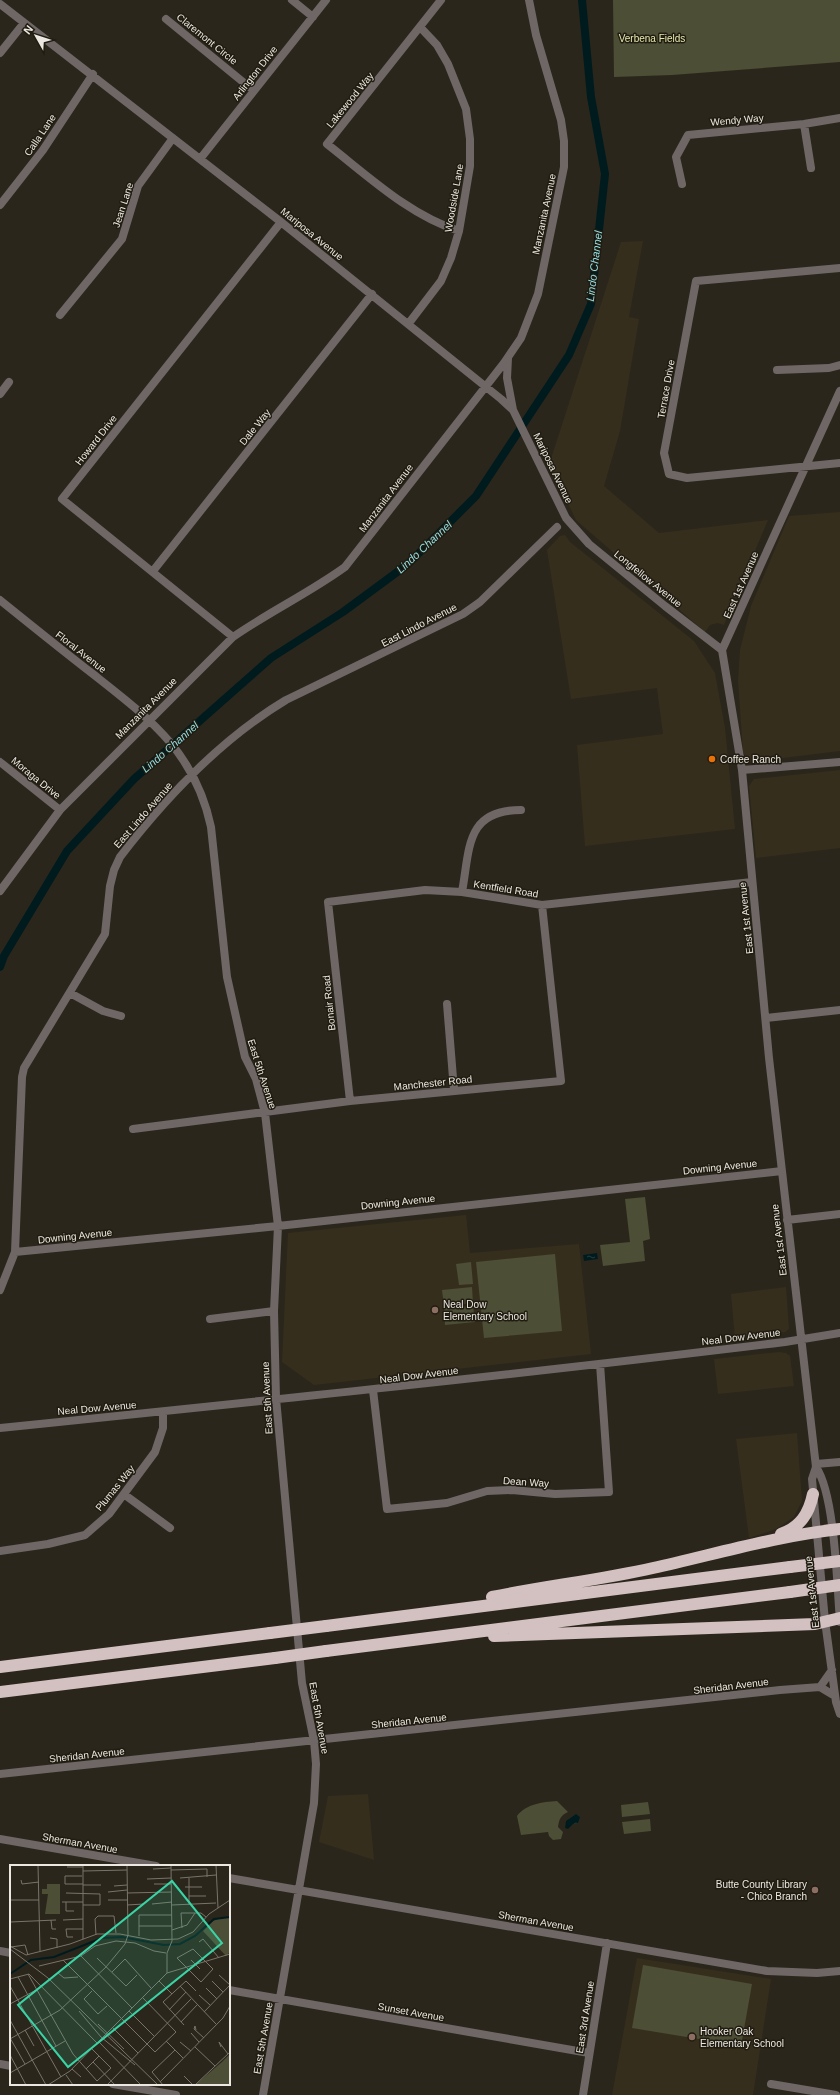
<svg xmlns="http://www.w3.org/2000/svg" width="840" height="2095" font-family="Arial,sans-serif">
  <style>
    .built { fill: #362e1c }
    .green { fill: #4c4e35 }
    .water { fill: url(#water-ripples) }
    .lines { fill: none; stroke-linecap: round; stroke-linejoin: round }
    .canal { stroke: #001b1e; stroke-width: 8 }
    .minor { stroke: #6e6766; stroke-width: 8 }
    .highway { stroke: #d3c0c0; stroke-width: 12 }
    .highway-bridge { stroke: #d3c0c0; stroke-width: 12 }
    .food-dot { fill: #e8710a; stroke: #211c11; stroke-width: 1.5 }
    .education-dot { fill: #8d6e63; stroke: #211c11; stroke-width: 1.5 }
    .labels { text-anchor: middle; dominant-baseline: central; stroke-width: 3; stroke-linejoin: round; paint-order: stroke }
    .park-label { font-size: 10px; fill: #e4e9ae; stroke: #211c11 }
    .street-label { font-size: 10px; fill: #ece8e1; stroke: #211c11 }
    .poi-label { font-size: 10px; fill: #ece8e1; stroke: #211c11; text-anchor: start }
    .water-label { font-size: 11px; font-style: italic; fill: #92dfe5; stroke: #211c11 }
    .inset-river { fill: none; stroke: #001b1e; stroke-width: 2 }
    .inset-road { fill: none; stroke: #78746a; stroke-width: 1 }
    .view { fill: #38d4a6; fill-opacity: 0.15; stroke: #38d4a6; stroke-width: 2 }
    .inset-edge { fill: none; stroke: #ece8e1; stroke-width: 2 }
  </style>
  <defs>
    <pattern id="water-ripples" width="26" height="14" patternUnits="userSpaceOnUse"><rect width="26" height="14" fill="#001b1e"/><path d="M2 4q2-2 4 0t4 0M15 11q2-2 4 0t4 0" fill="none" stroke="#253c3e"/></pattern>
  </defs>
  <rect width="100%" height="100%" fill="#2b261b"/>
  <path class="built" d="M643,241L629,317L639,319L620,431L604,486L659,533L768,520L724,625L718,623L710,625L705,632L576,520L549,465L621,242Z
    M840,512V751L749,762L743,752L738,681L740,650L751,606L789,516Z
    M565,535L570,542L694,641L715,673L725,728L735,829L585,846L577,745L663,734L657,688L571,699L547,550L560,536Z
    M840,770V848L756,858L749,786L754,779Z
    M466,1215L470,1253L579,1244L591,1354L314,1385L282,1362L288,1233Z
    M786,1287L789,1329L785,1332L735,1338L731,1294Z
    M779,1352L786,1353L790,1356L794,1386L718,1394L714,1359Z
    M797,1433L802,1501L794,1517L776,1529L749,1538L736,1439Z
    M368,1794L374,1860L319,1842L328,1796Z
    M637,1958L771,1979L753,2095H612Z"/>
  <path class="green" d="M613,0H840V62L672,75L614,77Z
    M645,1197L650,1239L643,1241L645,1261L603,1266L600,1245L630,1242L625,1199Z
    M555,1254L562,1331L484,1338L476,1262Z
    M471,1262L473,1284L459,1285L456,1264Z
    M472,1287L473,1303L444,1306L442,1290Z
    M473,1306L475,1322L445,1325L444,1308Z
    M557,1801L568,1812C561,1815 559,1819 558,1827L563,1832L561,1839L553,1840L549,1836L548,1832L521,1835L517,1816C526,1804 542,1802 557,1801Z
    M648,1802L650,1814L622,1817L621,1805Z
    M650,1819L651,1831L624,1834L622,1822Z
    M643,1965L752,1984L741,2046L632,2028Z"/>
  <path class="water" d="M597,1253L598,1259L584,1261L583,1255Z
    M576,1814L580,1817L578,1823L573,1824L568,1829L565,1828L566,1821Z"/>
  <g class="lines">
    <path class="canal" d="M0,967L4,956L67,851L134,779L271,658L343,612L408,564L476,496L569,355L591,304L605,174L591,97L582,0"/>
    <path class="minor" d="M292,0L313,17
      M441,0L327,144C368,176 409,215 459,231
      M0,4L281,222L501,399L513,410L566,518L589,544L665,606L722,650
      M166,19L254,91
      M0,53L24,23
      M804,124L811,168
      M200,159L326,0
      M682,184L676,157L688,135L804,124L840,118
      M0,205L43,150L93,74
      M840,268L696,281L664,453L669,474L687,478L840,463
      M60,315L122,239L138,186L173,138
      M409,323L441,281L451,258L459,231L470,166V139L466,109L448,64L437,45L420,27
      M508,358L507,378L513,410
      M777,370L829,368L840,365
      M840,391L722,650L742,770L769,1058L816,1467L812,1479L825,1621L836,1702L840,1714
      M0,394L9,382
      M153,571L372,294
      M0,600C31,625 62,650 93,674C150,719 195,752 211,827L227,977L245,1057L256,1079L265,1113L278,1226L274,1311L276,1398L302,1683L314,1741L316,1764L314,1803L263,2095
      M233,637L62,499L281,222
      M0,762L60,810
      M742,770L840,762
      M0,891L60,810L233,637C269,612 309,593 345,567L504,363L521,338L538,294L564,167V141L561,120L536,35L529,0
      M462,892C470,849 465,810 521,810
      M70,993L103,1011L121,1016
      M447,1004L454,1090
      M766,1018L840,1010
      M350,1101L328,902L425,890L462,892L542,905L752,882
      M133,1129L350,1101L561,1081L542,905
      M787,1220L840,1214
      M15,1252L278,1226L782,1171
      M0,1290L15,1252L22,1077L24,1068L105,934L110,886L114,870L120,857C166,797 221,739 286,700L463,614L480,602L557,527
      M210,1319L274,1311
      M373,1390L387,1509L447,1503L487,1491L512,1490L555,1494L609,1492L600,1364
      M0,1428C262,1401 524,1374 785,1342L840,1333
      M816,1464L840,1462
      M816,1467C835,1495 837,1585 840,1622
      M125,1495L170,1528
      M0,1551L48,1544L85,1535L109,1514L155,1452L163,1428V1412
      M820,1687L832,1670
      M0,1774L780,1690L820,1687L835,1696
      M0,1839L156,1866
      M229,1878L767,1971L817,1973L840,1971
      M0,1951L11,1953
      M229,1990L589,2053
      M0,2064L11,2066
      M113,2084L176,2095
      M771,2084L836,2095
      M583,2095L607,1943"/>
    <path class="highway" d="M781,1534C800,1527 809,1514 813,1494
      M492,1597C546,1586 600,1580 653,1568C716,1554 776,1536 840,1529
      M326,1626L790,1567
      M494,1636L815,1624L840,1618
      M326,1651L790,1592
      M0,1667L270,1633
      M0,1692L275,1658"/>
    <path class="highway-bridge" d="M790,1567L840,1561
      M790,1592L840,1585
      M270,1633L326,1626
      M275,1658L326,1651"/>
  </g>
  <circle class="food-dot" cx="712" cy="759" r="4"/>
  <g class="education-dot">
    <circle cx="435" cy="1310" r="4"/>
    <circle cx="815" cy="1890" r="4"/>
    <circle cx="692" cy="2037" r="4"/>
  </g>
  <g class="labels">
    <g class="park-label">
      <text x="652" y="38">Verbena Fields</text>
    </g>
    <g class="street-label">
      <text transform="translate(207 39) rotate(39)">Claremont Circle</text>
      <text transform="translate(255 73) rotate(-52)">Arlington Drive</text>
      <text transform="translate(350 100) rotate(-51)">Lakewood Way</text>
      <text transform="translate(737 120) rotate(-5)">Wendy Way</text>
      <text transform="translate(40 135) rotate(-56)">Calla Lane</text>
      <text transform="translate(454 198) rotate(-80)">Woodside Lane</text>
      <text transform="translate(123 205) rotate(-72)">Jean Lane</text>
      <text transform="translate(544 214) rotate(-78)">Manzanita Avenue</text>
      <text transform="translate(312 234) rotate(39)">Mariposa Avenue</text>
      <text transform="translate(666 389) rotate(-80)">Terrace Drive</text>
      <text transform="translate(255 427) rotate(-51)">Dale Way</text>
      <text transform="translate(96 440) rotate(-52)">Howard Drive</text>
      <text transform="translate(553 468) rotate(64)">Mariposa Avenue</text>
      <text transform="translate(386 498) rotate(-53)">Manzanita Avenue</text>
      <text transform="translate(648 579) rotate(39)">Longfellow Avenue</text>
      <text transform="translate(741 585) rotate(-66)">East 1st Avenue</text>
      <text transform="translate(419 625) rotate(-27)">East Lindo Avenue</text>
      <text transform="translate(81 652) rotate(38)">Floral Avenue</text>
      <text transform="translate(146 708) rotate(-45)">Manzanita Avenue</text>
      <text transform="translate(36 778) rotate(39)">Moraga Drive</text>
      <text transform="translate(143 815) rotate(-49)">East Lindo Avenue</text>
      <text transform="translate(506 889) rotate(9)">Kentfield Road</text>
      <text transform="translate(746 918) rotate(-96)">East 1st Avenue</text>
      <text transform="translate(329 1003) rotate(-96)">Bonair Road</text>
      <text transform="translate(262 1074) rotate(72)">East 5th Avenue</text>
      <text transform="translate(433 1083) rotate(-6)">Manchester Road</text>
      <text transform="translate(720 1167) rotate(-6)">Downing Avenue</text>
      <text transform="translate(398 1202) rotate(-6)">Downing Avenue</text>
      <text transform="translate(75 1236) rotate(-6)">Downing Avenue</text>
      <text transform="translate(779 1240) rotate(-97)">East 1st Avenue</text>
      <text transform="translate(741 1337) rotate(-7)">Neal Dow Avenue</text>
      <text transform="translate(419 1375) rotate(-7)">Neal Dow Avenue</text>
      <text transform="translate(267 1398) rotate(-93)">East 5th Avenue</text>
      <text transform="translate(97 1408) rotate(-5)">Neal Dow Avenue</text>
      <text transform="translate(526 1482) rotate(4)">Dean Way</text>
      <text transform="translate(115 1488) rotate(-51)">Plumas Way</text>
      <text transform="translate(812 1592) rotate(-96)">East 1st Avenue</text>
      <text transform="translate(731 1686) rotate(-7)">Sheridan Avenue</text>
      <text transform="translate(319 1718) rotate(80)">East 5th Avenue</text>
      <text transform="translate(409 1721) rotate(-6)">Sheridan Avenue</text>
      <text transform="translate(87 1755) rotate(-6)">Sheridan Avenue</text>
      <text transform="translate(80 1843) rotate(10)">Sherman Avenue</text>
      <text transform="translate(536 1921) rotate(10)">Sherman Avenue</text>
      <text transform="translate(411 2012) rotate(10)">Sunset Avenue</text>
      <text transform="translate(585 2017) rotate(-81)">East 3rd Avenue</text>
      <text transform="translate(263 2038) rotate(-80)">East 5th Avenue</text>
    </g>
    <g class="poi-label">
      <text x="720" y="759">Coffee Ranch</text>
      <text x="443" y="1304">Neal Dow<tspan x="443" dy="12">Elementary School</tspan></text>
      <text x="807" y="1884" text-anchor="end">Butte County Library<tspan x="807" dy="12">- Chico Branch</tspan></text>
      <text x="700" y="2031">Hooker Oak<tspan x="700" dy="12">Elementary School</tspan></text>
    </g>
    <g class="water-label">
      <text transform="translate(594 266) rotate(-83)">Lindo Channel</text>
      <text transform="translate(424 547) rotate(-43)">Lindo Channel</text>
      <text transform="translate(170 747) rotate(-41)">Lindo Channel</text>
    </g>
  </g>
  <g transform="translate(10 1865)">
    <rect width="220" height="220" fill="#2b261b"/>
    <path d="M37,19H50V49H35L38,29H32V24H37ZM211,53H220V87L216,91L193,66L203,56ZM220,189V220H185L212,197Z" fill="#4c4e35"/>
    <path class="inset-river" d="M0,109L21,95L44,92L92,73L112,72L154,80L170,79L185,71L204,54L220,52"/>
    <path class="inset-road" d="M28,0L30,86M73,0V74M206,0L208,43M57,2H73M143,4L161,3M161,5L197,4V12M73,6L117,5M72,11H55V19H73M170,13L206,10M179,13V40M137,14L161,13M11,15L12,19L29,17M144,19H161M73,20H91M104,21L117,20M175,22H192M98,27L117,25M56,28L90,29V40H73M117,28L162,27M179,31H196M0,35H29M98,35H117M52,37H73M56,37V46H64M142,39L162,37M117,40L134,39M162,40L206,38M41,55L42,64H46M53,55L73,54M0,57L46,55M129,61H162M172,63L171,48H191L196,52M162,65L177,60L185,48M86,70L85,54L88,51H104L106,68M129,71V50H162M63,72H57L56,64H73M40,73L47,74V83M189,77L193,74L209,93M0,81L16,90L60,79L87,69H110L141,75L168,74L183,67L199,49L220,35M1,82L15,80L18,90M0,84L38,113L148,220M183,84L203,104L191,117L167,93ZM71,91L122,143M87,93L116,121L127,110M53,95L145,187L166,167L133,133M181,95L190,104M29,101L71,91L85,81L106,76L125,78L144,86L156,88M102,107L115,94L141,123M48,108L54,113L68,112M157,108V88L162,76L161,0M18,109L63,189L87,216L101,203L82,184M209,110L220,120M8,112L46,181M0,114L19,109L87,178M149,116L162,129M202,116L213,127M0,121L51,212M170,121L206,159M196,123L207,134M82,126L74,134L88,149L97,141M189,130L200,140M0,139L26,125M159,145L176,127M69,146L91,172L125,200M119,146L144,171M194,147L220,120M0,155L36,220M171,157L187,140M88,159L114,184M174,160L153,137L176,116L186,126M103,163L128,188M15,165L24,181M186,165L185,161L184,164L194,173M181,168L189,177M0,173L15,199M0,174L50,145L96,102L115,79L118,70L117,0M156,176L173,193M89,177L131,220M170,177L181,186M85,180L157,108L220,89M185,182L205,201M211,182L209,177L218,189M0,190L16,220M83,197L105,220M62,204L71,212M76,204L89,191M0,208L55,176M56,210L63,220M174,211L183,220M150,217L213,153L220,141M38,220L60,206L86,179M97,220L181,134M153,220L142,207L165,185M185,220L220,187"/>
    <path class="view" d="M162,16L212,78L58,202L8,140Z"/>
    <rect width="220" height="220" class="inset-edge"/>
  </g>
  <g transform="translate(36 36) rotate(309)" stroke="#211c11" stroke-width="3" paint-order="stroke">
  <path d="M0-3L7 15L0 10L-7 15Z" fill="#ece8e1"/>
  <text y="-6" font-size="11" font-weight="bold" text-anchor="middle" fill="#ece8e1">N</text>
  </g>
</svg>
